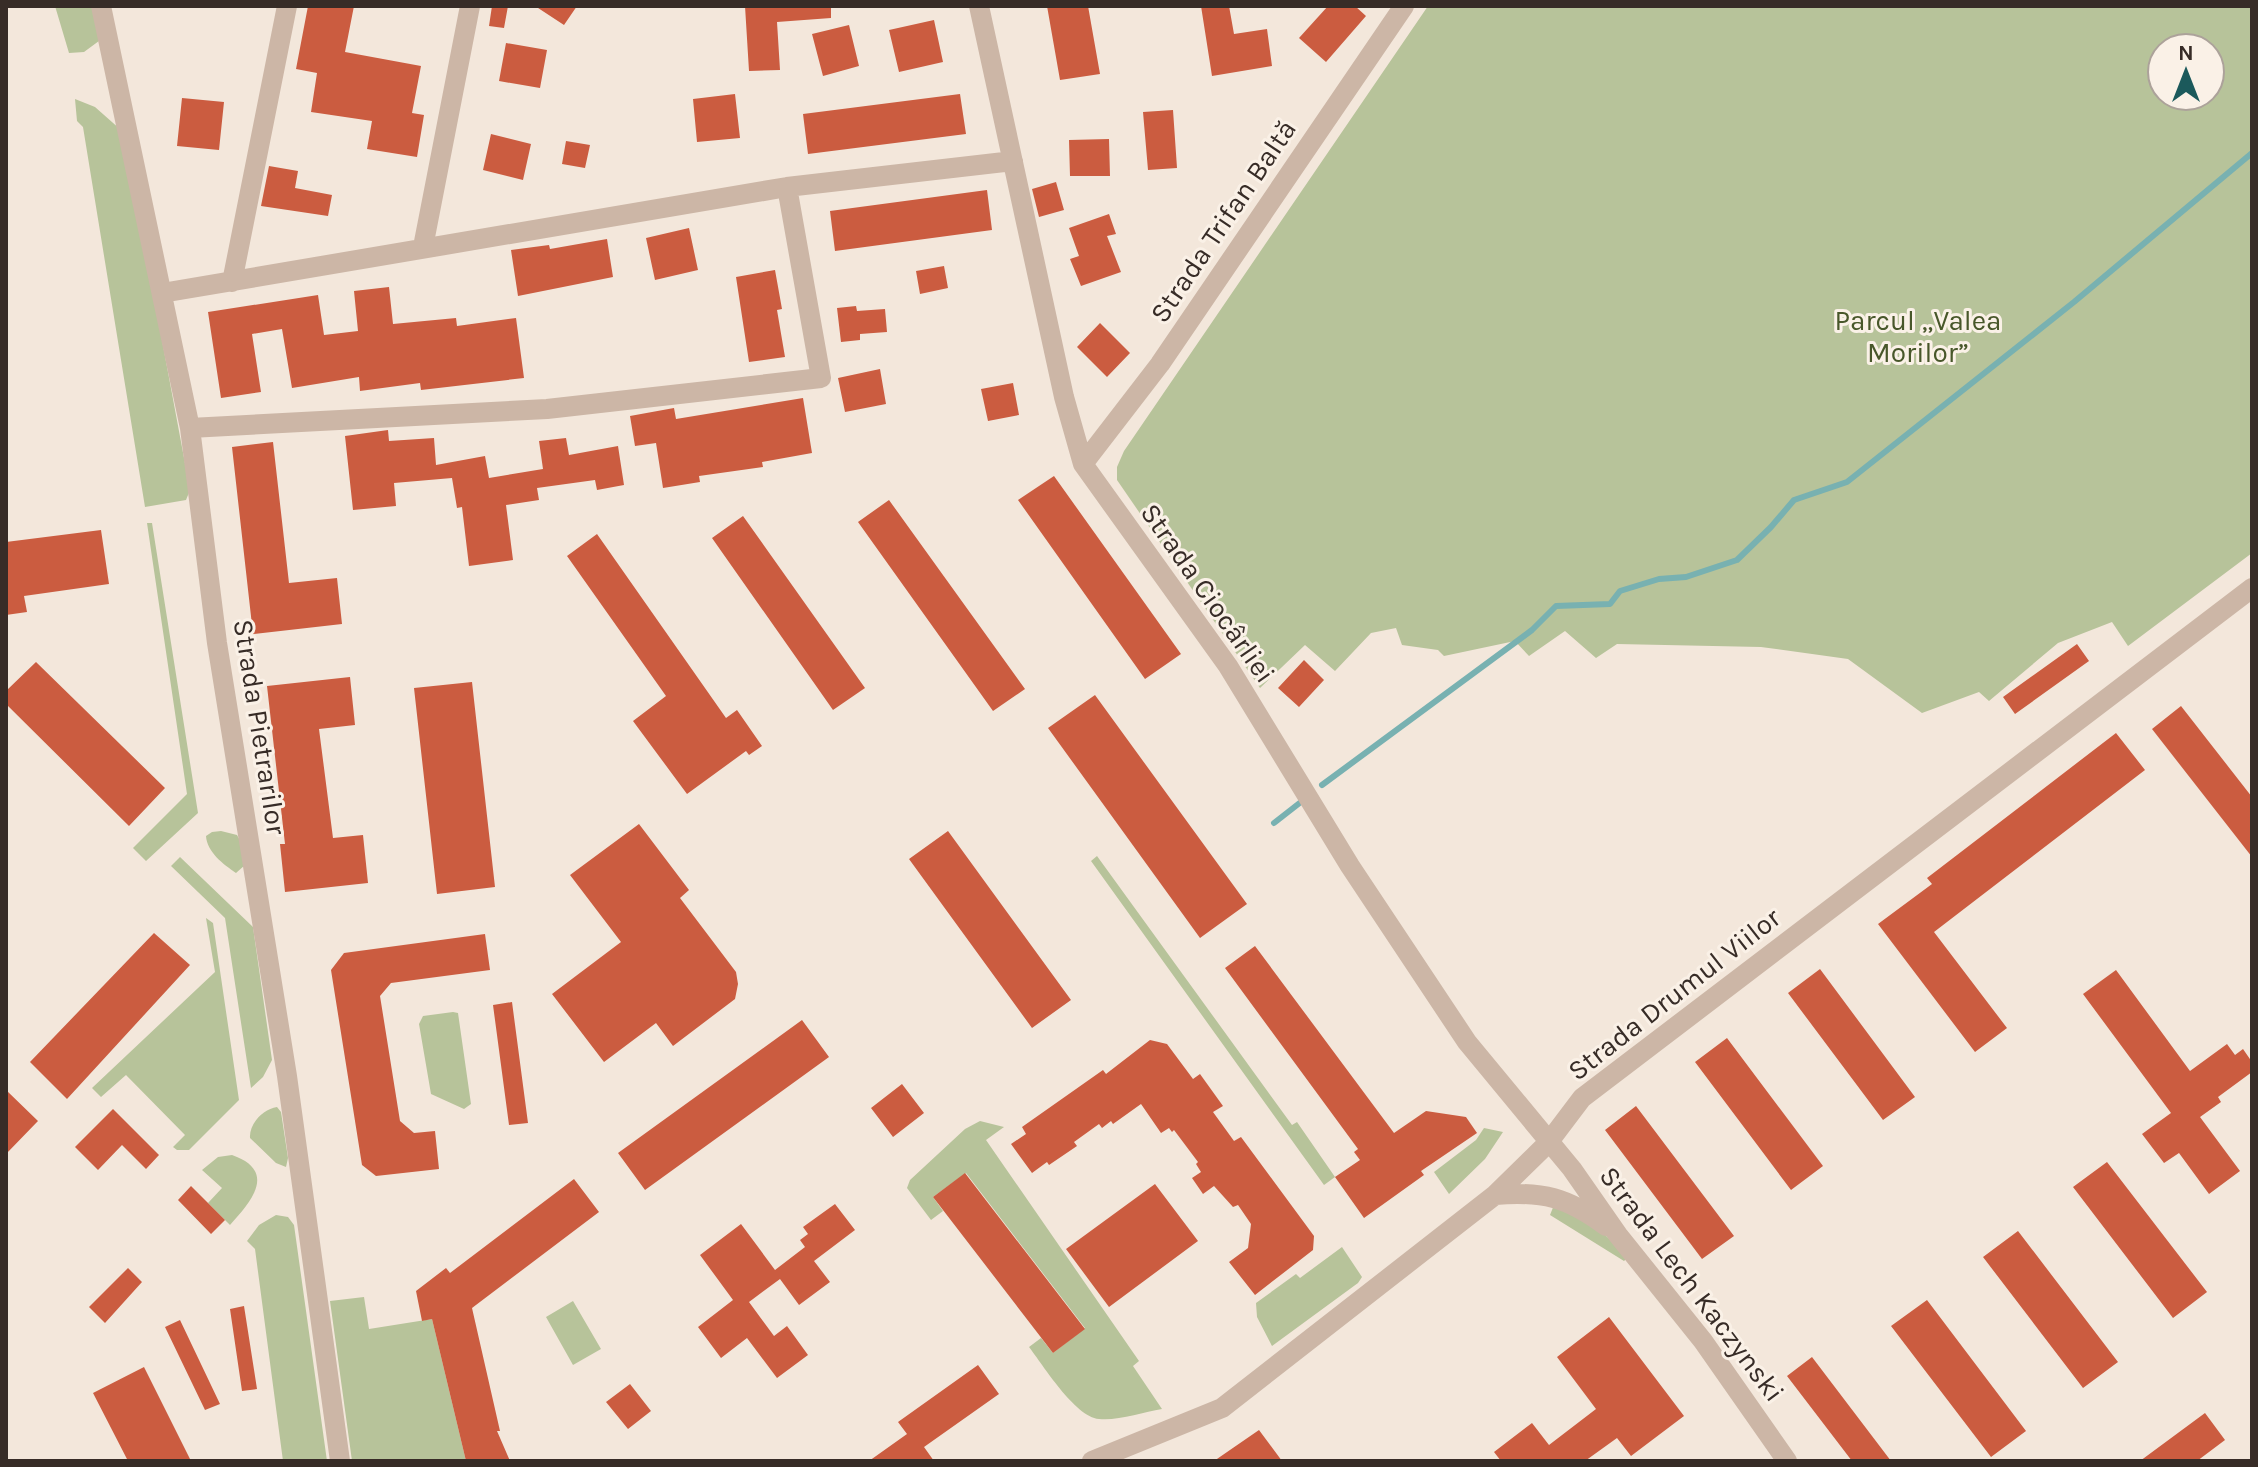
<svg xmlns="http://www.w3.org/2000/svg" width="2258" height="1467" font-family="Karla,sans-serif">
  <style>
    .green { fill: #b7c39a; fill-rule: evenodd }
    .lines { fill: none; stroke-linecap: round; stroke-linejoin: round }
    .stream { stroke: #78b1b1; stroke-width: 6 }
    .building { fill: #cb5c40 }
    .minor { stroke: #ccb6a6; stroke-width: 20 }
    .labels { text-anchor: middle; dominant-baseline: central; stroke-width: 6; stroke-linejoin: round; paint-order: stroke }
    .street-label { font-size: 28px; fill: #372c27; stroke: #faf1e7 }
    .park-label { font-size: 28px; fill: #48572a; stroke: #faf1e7 }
  </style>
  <rect width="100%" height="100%" fill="#f3e7db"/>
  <path class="green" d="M55,6H96L103,38L84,52L69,53Z
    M1428,6H2252V553L2128,646L2112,622L2058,643L1989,701L1979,692L1922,713L1848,659L1761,647L1617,644L1596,658L1565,631L1529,656L1515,641L1444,656L1438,650L1402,645L1396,628L1371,633L1335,671L1305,645L1260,688L1117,480V467L1124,451ZM2162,48H2210V96H2162Z
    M75,99L95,107L121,130L128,158L190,490L186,500L145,507L83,127L77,121Z
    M147,523H152L198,813L146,861L133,848L187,794Z
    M221,831L237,835L242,844L245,865L236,873C223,864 207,852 206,836L212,832Z
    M1097,856L1292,1125L1297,1122L1335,1177L1324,1185L1091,861Z
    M180,857L253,927L272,1060L263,1077L251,1088L225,918L171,866Z
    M206,918L213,923L239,1100L189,1150H177L173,1147L185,1135L126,1075L101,1097L92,1088L215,972Z
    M453,1012L458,1013L471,1104L464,1109L431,1094L419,1024L423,1016Z
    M277,1107L281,1112L288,1158L286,1167L276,1163L250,1138C249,1124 263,1109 277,1107Z
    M980,1121L1004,1127L986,1140L1139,1361L1133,1366L1162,1409C1143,1412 1118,1421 1099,1419C1075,1417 1043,1365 1029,1347L1041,1338L1053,1353L1085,1328L966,1173L933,1197L943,1211L931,1220L907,1188L910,1180L965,1129Z
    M1484,1128L1503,1132L1485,1159L1449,1194L1434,1172L1476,1140Z
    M232,1155C278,1171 251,1202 230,1225L208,1203L222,1188L202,1170L218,1157Z
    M1554,1205C1582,1212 1609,1236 1627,1258L1624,1261L1550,1215Z
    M276,1215L288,1217L294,1225L327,1461H283L255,1249L247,1241L259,1225Z
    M1342,1247L1362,1277L1358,1283L1272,1346L1257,1317L1256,1303L1296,1274L1300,1278Z
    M364,1297L369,1329L432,1319L466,1461H352L330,1301Z
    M573,1301L601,1349L573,1365L546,1317Z"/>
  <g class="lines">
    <path class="stream" d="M1322,785L1532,630L1556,606L1610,604L1620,591L1659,579L1686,577L1737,560L1771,527L1794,500L1847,482L2074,302L2252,153
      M1274,823L1306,798"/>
  </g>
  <path class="building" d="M308,6H354L345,52L421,66L412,113L424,115L417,157L367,149L372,121L311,112L317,73L296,69Z
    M492,6H508L504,28L489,26Z
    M535,6H577L564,25Z
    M745,6H831V18L777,22L780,70L749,71Z
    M1047,6H1088L1100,74L1060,80Z
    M1201,6H1229L1234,34L1267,29L1272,66L1212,76Z
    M1328,6H1355L1366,16L1326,62L1299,38Z
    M934,20L943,62L899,72L889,30Z
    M849,25L859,66L823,76L812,34Z
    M506,43L547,50L540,88L499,81Z
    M735,94L740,138L697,142L693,99Z
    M960,94L966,134L808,154L803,114Z
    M182,98L224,102L219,150L177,146Z
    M1173,110L1177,168L1148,170L1143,112Z
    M491,134L531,144L523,180L483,170Z
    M1109,139L1110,176H1070L1069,140Z
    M566,141L590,145L585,168L562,164Z
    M269,166L298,171L295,188L332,195L328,216L261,206Z
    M1056,182L1064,210L1039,217L1032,189Z
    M987,190L992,230L835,251L830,211Z
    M1109,214L1116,234L1107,236L1121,272L1081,286L1070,259L1079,256L1069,228Z
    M689,228L698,270L655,280L646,238Z
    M607,239L613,277L518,296L511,250L549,245L550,249Z
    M944,266L948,288L920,294L916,271Z
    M775,270L782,309L777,310L785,357L749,362L736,277Z
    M389,287L393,324L456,318L457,326L516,318L524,378L421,390L420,383L360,391L359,377L292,388L282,329L252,334L261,392L221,398L208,312L318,295L324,335L358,331L354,291Z
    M856,306L857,311L885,309L887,332L860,334V340L841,342L837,308Z
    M1100,323L1130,353L1107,377L1077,347Z
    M880,369L886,404L845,412L838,378Z
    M1013,383L1019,415L988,421L981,389Z
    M803,398L812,453L762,462L763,467L699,476L700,482L663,488L656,443L635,446L630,416L674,408L676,419Z
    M388,430L389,441L434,438L436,465L485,456L489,478L543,469L539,441L566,438L569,455L618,446L624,485L597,490L595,480L537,488L539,500L506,505L513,560L469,566L462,507L457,508L452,478L394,483L396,506L353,510L345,436Z
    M273,442L289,583L337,578L342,624L253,634L232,447Z
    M1054,476L1181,654L1145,679L1018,500Z
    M889,500L1025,689L993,711L858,522Z
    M743,516L865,688L833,710L712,538Z
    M101,530L109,584L24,596L27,612L6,615V542Z
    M597,534L726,718L737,710L762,746L749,755L746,751L687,794L633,721L666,696L567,556Z
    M2077,644L2089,661L2015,714L2003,697Z
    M1304,660L1324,680L1299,707L1278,688Z
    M36,662L165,788L129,826L6,704V691Z
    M350,677L355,725L319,729L333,838L363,835L368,883L285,892L280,844H285L267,686Z
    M472,682L495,887L437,894L414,688Z
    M1095,695L1247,904L1200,938L1048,728Z
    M2181,706L2252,797V857L2152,729Z
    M2116,733L2145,770L1934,932L2007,1028L1975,1052L1878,924L1932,884L1927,878Z
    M639,824L689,890L680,898L736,972L738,984L735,999L673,1046L656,1023L604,1062L552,994L621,942L570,875Z
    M948,831L1071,1000L1032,1028L909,859Z
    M154,933L190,965L67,1099L30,1062Z
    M485,934L490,970L391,983L380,996L400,1121L414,1133L435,1131L439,1169L376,1176L362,1165L331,970L344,953Z
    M1255,946L1394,1133L1426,1111L1466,1117L1477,1133L1421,1171L1424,1175L1364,1218L1335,1177L1360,1160L1354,1152L1358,1149L1225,968Z
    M1820,969L1915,1097L1883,1120L1788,993Z
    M2116,970L2190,1071L2227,1044L2235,1055L2243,1049L2252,1062V1072L2218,1097L2221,1102L2200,1117L2240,1171L2209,1194L2179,1153L2164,1163L2142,1134L2171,1113L2083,994Z
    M512,1002L528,1123L509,1125L493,1005Z
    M802,1020L829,1057L645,1190L618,1153Z
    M1727,1038L1823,1166L1791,1190L1695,1062Z
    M1150,1040L1167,1044L1193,1079L1200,1074L1223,1106L1213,1112L1234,1141L1241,1137L1314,1236L1313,1250L1255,1295L1229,1262L1248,1248L1251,1224L1238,1205L1233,1207L1214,1186L1203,1194L1192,1178L1201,1172L1196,1164L1198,1162L1174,1130L1172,1132L1169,1128L1161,1133L1141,1104L1113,1124L1111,1121L1102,1128L1099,1124L1074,1142L1077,1146L1049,1165L1047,1162L1032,1173L1011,1144L1026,1134L1022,1127L1103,1070L1106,1074Z
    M902,1084L924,1113L893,1137L871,1108Z
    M6,1090L38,1121L6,1154Z
    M1636,1106L1734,1236L1702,1259L1605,1130Z
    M113,1109L159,1155L146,1169L122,1145L98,1170L75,1147Z
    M2107,1162L2207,1292L2173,1318L2073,1187Z
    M965,1173L1085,1329L1053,1353L933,1197Z
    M574,1179L599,1212L472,1308L500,1431H497L510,1461H466L432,1319L422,1321L416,1291L446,1268L450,1273Z
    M1155,1184L1198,1241L1109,1307L1066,1249Z
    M191,1186L225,1220L211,1234L178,1200Z
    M835,1204L855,1230L814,1261L830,1282L799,1305L780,1279L749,1302L774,1336L787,1326L808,1355L777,1378L747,1338L721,1358L698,1327L733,1300L700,1255L741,1224L775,1270L805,1247L800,1240L808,1234L803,1227Z
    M2018,1231L2118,1362L2083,1388L1983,1257Z
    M128,1268L142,1282L105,1323L89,1307Z
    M1927,1300L2026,1431L1991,1457L1891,1326Z
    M244,1306L257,1389L242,1391L230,1309Z
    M1609,1317L1684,1416L1631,1456L1617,1438L1585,1461H1501L1494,1452L1532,1423L1549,1445L1596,1409L1557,1357Z
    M180,1320L220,1404L205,1410L165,1327Z
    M1812,1357L1891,1461H1852L1787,1376Z
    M978,1365L999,1394L924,1447L934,1461H869L907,1434L898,1422Z
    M144,1367L191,1461H128L93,1393Z
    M630,1384L651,1411L628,1429L606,1402Z
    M2205,1413L2225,1440L2197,1461H2140Z
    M1259,1430L1282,1461H1214Z"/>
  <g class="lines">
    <path class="minor" d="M101,6L190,428L217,643L287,1076L340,1461
      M979,6L1064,397L1083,464L1228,666L1350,866L1467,1042L1572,1169L1618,1235L1703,1341L1787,1461
      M787,187L1013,161
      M423,247L470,6
      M232,282L287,6
      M162,293L787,187L821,378L547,409L190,428
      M1083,464L1160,364L1404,6
      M1495,1195C1543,1191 1567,1197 1606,1226
      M1092,1461L1222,1408L1495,1195L1548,1143L1582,1098L2252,588"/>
  </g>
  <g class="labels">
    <g class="street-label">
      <text transform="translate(1223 221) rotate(-56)">Strada Trifan Baltă</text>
      <text transform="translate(1208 593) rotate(55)">Strada Ciocârliei</text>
      <text transform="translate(260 727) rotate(81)">Strada Pietrarilor</text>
      <text transform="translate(1674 994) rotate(-38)">Strada Drumul Viilor</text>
      <text transform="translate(1692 1284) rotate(53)">Strada Lech Kaczynski</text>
    </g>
    <g class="park-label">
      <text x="1918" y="320">Parcul „Valea<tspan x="1918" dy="32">Morilor”</tspan></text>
    </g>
  </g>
  <rect width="2258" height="1467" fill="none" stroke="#372c27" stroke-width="16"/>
  <g transform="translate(2186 72)"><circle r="38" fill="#faf1e7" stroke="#aca29a" stroke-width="2"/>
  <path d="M0-6L14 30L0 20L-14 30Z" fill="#1b595b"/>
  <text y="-12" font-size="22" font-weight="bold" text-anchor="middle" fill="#372c27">N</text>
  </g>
</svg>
